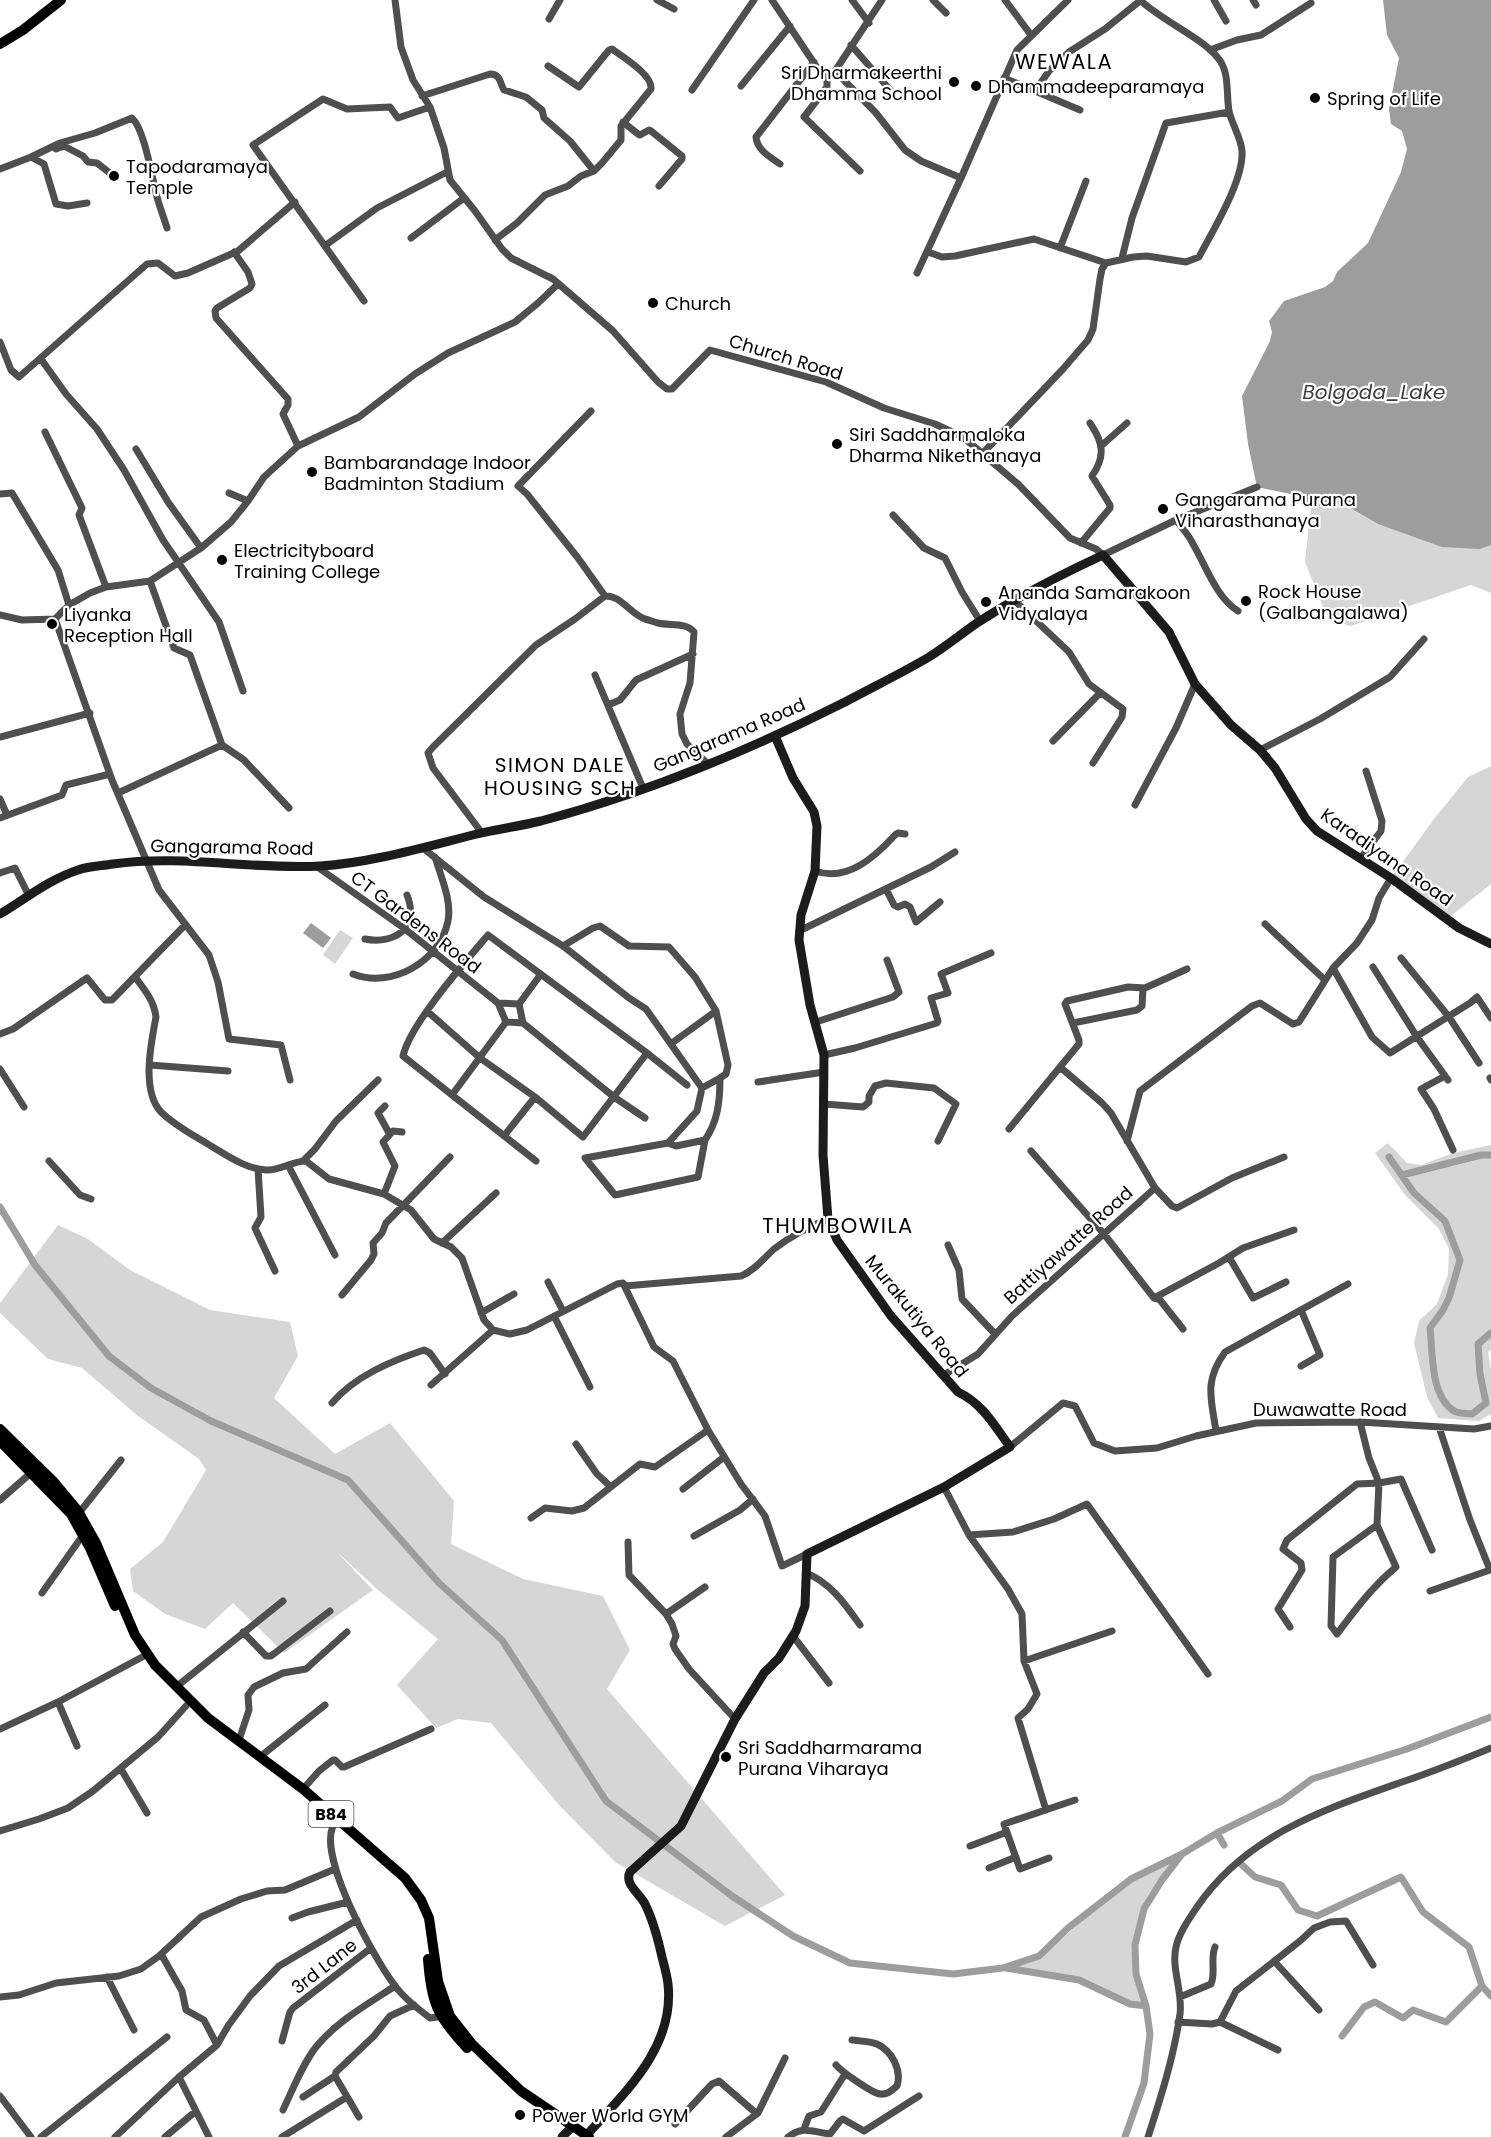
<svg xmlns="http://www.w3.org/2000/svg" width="1491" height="2137" font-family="Poppins,sans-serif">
	<rect width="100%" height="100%" fill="#fff"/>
	<path fill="#d6d6d6" d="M1342 504 1378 524 1479 549 1491 545V593L1471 585 1351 626 1336 622 1326 614 1305 562 1311 507Z
		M1491 766V884L1447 919 1391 878 1434 819 1468 777Z
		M340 930 353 938 335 964 323 955Z
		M1388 1143 1407 1163 1421 1165 1453 1153 1491 1145V1350L1488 1352 1491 1371V1414L1479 1421 1438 1418 1427 1397 1414 1343 1419 1321 1437 1304 1448 1274 1449 1249 1439 1229 1405 1195 1375 1153Z
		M58 1225 88 1239 130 1270 210 1310 290 1322 298 1356 274 1398 335 1454 390 1423 454 1501 451 1544 523 1579 603 1596 630 1650 607 1689 785 1895 725 1926 615 1862 558 1804 491 1723 458 1719 436 1728 397 1685 438 1639 378 1590 336 1551 373 1590 284 1653 233 1603 205 1629 165 1614 133 1591 130 1569 163 1542 206 1470 199 1459 138 1416 82 1368 48 1359 0 1313V1303Z
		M1172 1862 1142 1909 1133 1945 1134 1973 1143 2004 1130 2001 1080 1978 1015 1967 1039 1959 1083 1920 1132 1882Z"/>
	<path fill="#9d9d9d" d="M1383 0H1491V545L1480 549 1442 547 1378 524 1343 504 1311 507 1300 496 1257 487 1248 444 1242 396 1270 341 1272 332 1269 321 1284 301 1325 287 1333 281 1337 272 1368 243 1401 172 1407 149 1402 131 1391 124 1389 109 1399 58 1387 35Z
		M311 923 331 938 323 948 303 933Z"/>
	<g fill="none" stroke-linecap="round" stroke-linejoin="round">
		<path stroke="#9d9d9d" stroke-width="7" d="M1389 1157 1414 1193 1445 1221 1460 1260 1449 1298 1443 1310 1430 1328C1433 1353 1430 1396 1454 1411 1459 1414 1467 1413 1472 1414L1486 1403 1480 1374 1478 1344 1491 1333
			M1402 1175 1481 1155H1491
			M0 1207 35 1265 109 1356 151 1388 211 1421 348 1480 439 1583 502 1640 606 1801 732 1896 793 1936 850 1963 953 1974 1003 1968 1039 1956 1068 1928 1131 1879 1182 1854
			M1217 1833 1224 1845
			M1241 1864 1255 1877 1281 1885 1298 1910 1317 1916 1401 1877 1423 1912 1469 1947 1482 1986 1491 1996
			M1006 1968 1079 1980 1130 2004 1146 2006
			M1342 2036 1364 2007 1375 2002 1403 2018 1413 2010 1446 2022 1482 1986
			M1125 2137 1144 2083 1150 2034 1146 2006 1136 1974 1135 1945 1144 1909 1162 1880 1182 1854 1217 1833 1282 1801 1312 1779 1407 1749 1491 1717"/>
		<path stroke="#4f4f4f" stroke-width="7" d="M395 0 401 47 413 80 430 107 444 148 450 180 475 211 502 249 511 258 553 279 613 331 658 382 667 389H672L710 350 826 382 884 408 935 424 963 437 1018 484 1070 538 1096 549 1103 555 1176 520 1257 487
			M657 0 674 9
			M772 0 822 75 827 79 835 71 882 0
			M852 0 869 23
			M933 0 946 13
			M1005 0 1031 35
			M1214 0 1226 21
			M1253 0 1256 5
			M549 19 560 0
			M851 45 891 91
			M1210 50 1237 40 1261 35 1311 3
			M835 71 876 113 905 150 921 161 961 178 1017 50 1068 0
			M1004 78 1080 110
			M827 79V87L804 117 860 171
			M741 86 790 26
			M692 90 754 0
			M1035 91 1049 71 1069 52 1105 29 1141 0
			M422 96 490 74C501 74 500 84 504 90L526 97 542 110 544 118 570 141 594 171
			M623 122 638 134 640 135 649 130 651 131 682 156V159L659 186
			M56 149 64 146 83 156 88 162 97 163 111 174
			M31 157 60 143 95 133 132 118C145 130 152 179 157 197 160 208 164 218 167 228
			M780 164C770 157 757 150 756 137L814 62
			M0 169 31 157 44 164 56 204 68 206 87 203
			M411 238 464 198
			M495 240 517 223 545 195 568 186 581 176 594 171 602 163 621 140V126L651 89C653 75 623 57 612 49L609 50 579 87 548 66
			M326 245 377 208 447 172
			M1060 248 1086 181
			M234 252 248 272 252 284 250 288 217 308 215 311 216 318 288 399V405L283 414 298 446
			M928 252 942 257 955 256 1034 239 1106 263
			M1122 258 1132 218 1166 123 1229 112
			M917 273 961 178
			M364 301 253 145 323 99 347 109 390 107 398 118 430 107
			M0 342 11 370 19 377 147 264 158 263 175 276 188 273 238 251 295 202
			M41 359 66 394 97 429 124 470 163 540 219 622 243 691
			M591 411 518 486 527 494 578 558 605 596C621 595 630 614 645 619 649 620 654 622 658 623 670 626 686 622 694 632L690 683 680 714 682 734 687 744 708 764
			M45 432 82 508 79 515 106 587
			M1101 446 1127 423
			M136 449 168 502 201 548
			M983 453 1063 369 1088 340 1093 329 1100 279 1102 269 1106 263 1133 257 1147 256 1186 262 1199 257C1213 230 1244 180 1242 151 1241 137 1232 125 1229 111 1226 94 1230 72 1218 58 1200 36 1162 21 1140 0
			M229 493 248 501
			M0 494 12 493 58 570 69 605
			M893 515 924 548 945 558 962 592 980 621
			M1176 520C1182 528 1189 535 1193 544 1206 566 1216 597 1238 611
			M1081 543 1110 508V505L1092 476C1106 456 1103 442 1090 423
			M150 581 174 648 190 655 222 745
			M1015 601 1069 652 1089 684 1123 709 1122 717 1093 763
			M0 615 22 620 55 619 69 605 90 593 106 587 150 581 201 548 231 522 248 501 264 477 298 446 359 417 415 374 448 353 515 322 538 303 558 284
			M55 619 112 780 159 890 209 955 218 982 229 1039 281 1045 290 1080
			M595 675 643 788
			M608 705 620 700 636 680 693 654
			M0 737 90 713
			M1053 741 1099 694
			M1260 750 1320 719 1390 677 1424 639
			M118 793 222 745 244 760 289 808
			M0 799 7 815
			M1135 805 1176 728 1195 684
			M0 818 62 795 66 785 110 774
			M482 833 433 768 428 753 433 747 536 645 575 619 605 596
			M423 848 484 897 563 946 629 998 646 1009 702 1088 697 1111 668 1143 676 1146 705 1140C718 1121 720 1101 720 1078L702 1088
			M1360 859 1381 831 1382 821 1366 771
			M316 866 405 929 498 1003 506 1022 523 1023 519 1004 498 1003
			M815 871C847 882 874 858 895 835L898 833 905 834
			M0 873 15 868 29 896
			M886 889 894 905 898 907 905 904 910 907 916 922 940 902
			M1265 924 1325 980
			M799 931 931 867 955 852
			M365 939C395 945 420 927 407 895
			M563 946 593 928 600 926 629 946 669 947 695 977 716 1011
			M1401 958 1449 1017 1479 1063
			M1373 967 1417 1037 1448 1080
			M1333 968 1372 1037 1390 1053 1470 1003 1477 997 1491 1018
			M353 974C391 989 440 962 448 921 452 901 441 877 435 857
			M135 977C145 990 154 1001 156 1017 151 1043 141 1091 161 1112 175 1126 195 1136 211 1146 228 1156 246 1169 266 1170 280 1171 292 1161 306 1161L329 1179 384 1194 411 1210 434 1239 451 1247 462 1258 484 1320 493 1330 510 1334 527 1330 617 1284 623 1283 654 1347 673 1361 708 1430 741 1484 765 1516 782 1566 807 1554
			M519 1004 541 974
			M427 1011 480 1058 535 1097 583 1137 647 1053 488 935C466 961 410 1024 403 1056L452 1095 506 1022
			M816 1022 893 997 899 992 887 960
			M523 1023 614 1097 645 1118
			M1073 1023 1137 1010 1142 1006 1143 988
			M0 1034 13 1029 87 978 105 1000H112L185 925
			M672 1043 716 1011 728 1065 726 1074 720 1078
			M647 1053 687 1085
			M824 1055 855 1048 937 1023 938 1021 931 998 948 993 941 974 991 953
			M150 1065 228 1071
			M1060 1067 1079 1044V1040L1065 1004 1067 1001 1128 987 1145 988 1187 969
			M0 1069 24 1107
			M1445 1076 1421 1089 1434 1109 1453 1150
			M1490 1078 1491 1080
			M758 1082 824 1072
			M452 1095 536 1161
			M824 1104 863 1107 869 1102V1096L875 1086 886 1083 934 1088 956 1104 938 1141
			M385 1106 378 1113 389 1133
			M1009 1129 1060 1067 1102 1103 1111 1113 1155 1188
			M504 1136 535 1097
			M1127 1141 1140 1091 1252 1006 1260 1003 1293 1024 1299 1022 1333 968 1357 943 1372 920 1379 898 1391 878
			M668 1143 585 1158 615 1195 698 1177 705 1140
			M1031 1151 1104 1234 1154 1298 1160 1300 1183 1329
			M49 1161 80 1195 91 1199
			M303 1161 315 1149 336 1121 378 1080
			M288 1165 335 1255
			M258 1169 261 1217 255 1228 275 1271
			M384 1194 395 1166 383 1142 393 1131 402 1132
			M442 1243 496 1193
			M948 1245 959 1270 962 1299 995 1334
			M1229 1257 1253 1298 1286 1282
			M548 1282 563 1311
			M625 1286 741 1276C755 1270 763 1259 774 1249 791 1236 808 1227 828 1219
			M342 1295 371 1260 374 1254 373 1243 382 1233 386 1223 450 1157
			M1154 1298 1219 1263 1243 1248 1294 1230
			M1301 1310 1320 1355 1301 1366
			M481 1313 514 1294
			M554 1316 590 1387
			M944 1375 978 1354 1012 1316 1155 1188 1172 1206 1177 1208 1232 1178 1284 1157
			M431 1385 493 1330
			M332 1403C355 1376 391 1361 424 1350L430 1353 445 1374
			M1360 1422 1369 1458 1379 1483 1377 1525 1333 1557 1331 1626 1337 1634C1355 1610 1372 1587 1396 1567L1377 1525
			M1216 1431C1211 1398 1204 1381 1225 1352L1348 1284
			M576 1444 597 1474 610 1486
			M1010 1447 1063 1403 1075 1406 1094 1443 1115 1451 1157 1448 1196 1436 1256 1423 1360 1422 1474 1429 1491 1426
			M944 1487 969 1535 1008 1589 1022 1614 1024 1661 1037 1694 1028 1709 1018 1718 1046 1810
			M683 1489 724 1457
			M0 1500 32 1472
			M79 1513 121 1460
			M531 1518 545 1508 572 1511 584 1508 640 1464 655 1467 708 1430
			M969 1535 1013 1532 1054 1519 1087 1504 1208 1674
			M694 1536 740 1510 753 1499
			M628 1542 629 1575 666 1614 672 1624 676 1636 673 1644 675 1649 689 1669 735 1719
			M806 1573C831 1583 845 1604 860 1625
			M1430 1591 1490 1570 1470 1520 1439 1427
			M42 1593 83 1535
			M666 1614 705 1587
			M1290 1627 1278 1609 1302 1570 1301 1563 1283 1549 1287 1540 1357 1484 1379 1483 1401 1479 1432 1550
			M243 1632 266 1656H271L330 1611
			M793 1636 829 1683
			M1024 1661 1112 1631
			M176 1687 283 1601
			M58 1702 77 1746
			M0 1729 58 1702 146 1655
			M239 1740 249 1710 248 1695 254 1687 283 1673 306 1669 347 1632
			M261 1756 325 1705
			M121 1769 147 1813
			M303 1789 319 1771 333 1760H335L342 1767H344L431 1729
			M338 1820C308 1842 377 1964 396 1987 405 1999 418 2009 430 2018L444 2016
			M0 1831 39 1819 68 1808 93 1791 158 1737 186 1706
			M970 1846 1007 1832
			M1049 1858 1020 1869 1004 1824 1075 1800
			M989 1868 1016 1857
			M292 1918 308 1912 348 1902
			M161 1954 182 1991 186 2010 204 2020 217 2045
			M1274 1961 1319 2010
			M107 1977 134 2030
			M0 1997 19 1995 56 1983 119 1976 141 1969 159 1956 201 1917 241 1899 267 1891 285 1890 335 1869
			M1180 1997 1211 1984C1216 1973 1210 1959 1215 1947
			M1178 2022 1212 2024 1220 2022 1278 2050
			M1220 2022 1236 1991 1300 1941 1314 1928 1330 1922 1346 1921 1373 1965
			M282 2041 290 2012 293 2008 371 1948
			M836 2065C842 2072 872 2093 880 2094 888 2095 892 2090 897 2086 902 2070 892 2051 877 2044 870 2041 860 2041 852 2040
			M179 2077 209 2137
			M0 2096 31 2137
			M303 2097 335 2076
			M283 2110C293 2089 302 2065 316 2047 337 2021 368 2004 395 1986
			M359 2117 335 2076 336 2072 374 2036 390 2016 414 2005
			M675 2124 712 2084 719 2081 757 2114
			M804 2129 809 2116 821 2112 845 2074
			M41 2137 167 2037
			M115 2137 179 2077 217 2045 228 2026 250 1996 279 1966 357 1920
			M165 2137 196 2111
			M282 2137 347 2097
			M726 2137 758 2113 785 2058
			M788 2137C804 2125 812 2132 830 2134L840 2121 843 2119 864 2131 919 2096
			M1148 2137C1161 2097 1174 2056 1180 2014 1183 1992 1171 1968 1176 1947 1179 1933 1189 1919 1197 1907 1246 1835 1325 1809 1402 1782 1432 1772 1462 1760 1491 1748"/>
		<path stroke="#1c1c1c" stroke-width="9" d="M0 914C25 899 50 879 78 870 89 866 101 866 113 864 182 854 251 870 320 866 371 863 428 846 477 834 498 829 520 826 541 821 646 793 748 751 845 702 873 687 902 673 929 657 945 647 961 634 977 623 1017 597 1060 575 1103 555L1169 632 1195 684 1231 725 1260 750 1275 768 1306 819 1317 831 1391 878 1459 928 1491 944
			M562 2137 573 2126
			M585 2137C624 2093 675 2048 668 1984 667 1975 664 1965 662 1957 658 1939 653 1920 645 1904 640 1894 624 1884 630 1872L681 1826 735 1719 764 1673 779 1658 796 1631 805 1606 807 1554 944 1487 1010 1447C994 1425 983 1404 958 1392L891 1316 837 1240 828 1219 823 1155 824 1055 810 1005 799 940 801 915 815 871 817 826 814 812 793 778 775 736"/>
		<path stroke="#000" stroke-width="10" d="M0 44 23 30 61 0
			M0 1429 53 1481 78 1511 96 1543 135 1635 155 1665 208 1718 303 1789 405 1878 421 1900 429 1918 438 1981 450 2016 472 2044 521 2091 589 2137
			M0 1441 71 1514 90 1548 115 1606
			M428 1959C431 2003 437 2016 467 2048"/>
	</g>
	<g fill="#000" stroke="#fff" stroke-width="2">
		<circle cx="954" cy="82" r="6"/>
		<circle cx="976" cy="86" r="6"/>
		<circle cx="1315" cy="98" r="6"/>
		<circle cx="114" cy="176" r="6"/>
		<circle cx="653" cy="303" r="6"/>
		<circle cx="837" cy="444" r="6"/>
		<circle cx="312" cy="472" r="6"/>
		<circle cx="1163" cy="509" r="6"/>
		<circle cx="222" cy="560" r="6"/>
		<circle cx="1246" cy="601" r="6"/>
		<circle cx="986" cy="602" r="6"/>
		<circle cx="52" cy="624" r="6"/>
		<circle cx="726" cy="1757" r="6"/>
		<circle cx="520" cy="2115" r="6"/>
	</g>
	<g text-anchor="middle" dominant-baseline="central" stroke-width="4.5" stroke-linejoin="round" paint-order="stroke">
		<rect fill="#fff" stroke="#4c4c4c" stroke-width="1.5" x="308.5" y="1801" width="45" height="26" rx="4.5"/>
		<g font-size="16" font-weight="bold" fill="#000">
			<text x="331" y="1814">B84</text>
		</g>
		<g font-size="18" fill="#000" stroke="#fff" text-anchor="start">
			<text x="942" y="72" text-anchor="end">Sri Dharmakeerthi<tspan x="942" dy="21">Dhamma School</tspan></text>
			<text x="988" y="86">Dhammadeeparamaya</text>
			<text x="1327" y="98">Spring of Life</text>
			<text x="126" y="166">Tapodaramaya<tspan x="126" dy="21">Temple</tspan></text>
			<text x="665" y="303">Church</text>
			<text x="849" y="434">Siri Saddharmaloka<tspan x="849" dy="21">Dharma Nikethanaya</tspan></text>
			<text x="324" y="462">Bambarandage Indoor<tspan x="324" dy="21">Badminton Stadium</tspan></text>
			<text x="1175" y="499">Gangarama Purana<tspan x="1175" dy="21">Viharasthanaya</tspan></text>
			<text x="234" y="550">Electricityboard<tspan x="234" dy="21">Training College</tspan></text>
			<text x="1258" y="591">Rock House<tspan x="1258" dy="21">(Galbangalawa)</tspan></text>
			<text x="998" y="592">Ananda Samarakoon<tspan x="998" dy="21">Vidyalaya</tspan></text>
			<text x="64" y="614">Liyanka<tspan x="64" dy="21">Reception Hall</tspan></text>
			<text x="738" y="1747">Sri Saddharmarama<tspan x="738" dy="21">Purana Viharaya</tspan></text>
			<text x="532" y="2115">Power World GYM</text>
		</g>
		<g font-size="18" fill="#000" stroke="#fff">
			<text transform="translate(786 357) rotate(17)">Church Road</text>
			<text transform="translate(729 735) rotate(-23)">Gangarama Road</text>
			<text transform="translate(232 847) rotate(1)">Gangarama Road</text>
			<text transform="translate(1387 857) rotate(35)">Karadiyana Road</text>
			<text transform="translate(416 922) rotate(37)">CT Gardens Road</text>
			<text transform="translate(1068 1245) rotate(-42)">Battiyawatte Road</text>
			<text transform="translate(917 1316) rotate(51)">Murakutiya Road</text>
			<text x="1330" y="1409">Duwawatte Road</text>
			<text transform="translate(324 1966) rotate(-38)">3rd Lane</text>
		</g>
		<g font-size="20" font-style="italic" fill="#3e3e3e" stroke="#fff">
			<text x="1374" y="392">Bolgoda_Lake</text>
		</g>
		<g font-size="20" letter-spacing="1.5" fill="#000" stroke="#fff">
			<text x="560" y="765">SIMON DALE<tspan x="560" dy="23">HOUSING SCH</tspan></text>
		</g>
		<g font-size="21" letter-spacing="1.5" fill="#000" stroke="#fff">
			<text x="1064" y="61">WEWALA</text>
			<text x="838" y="1225">THUMBOWILA</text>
		</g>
	</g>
</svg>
